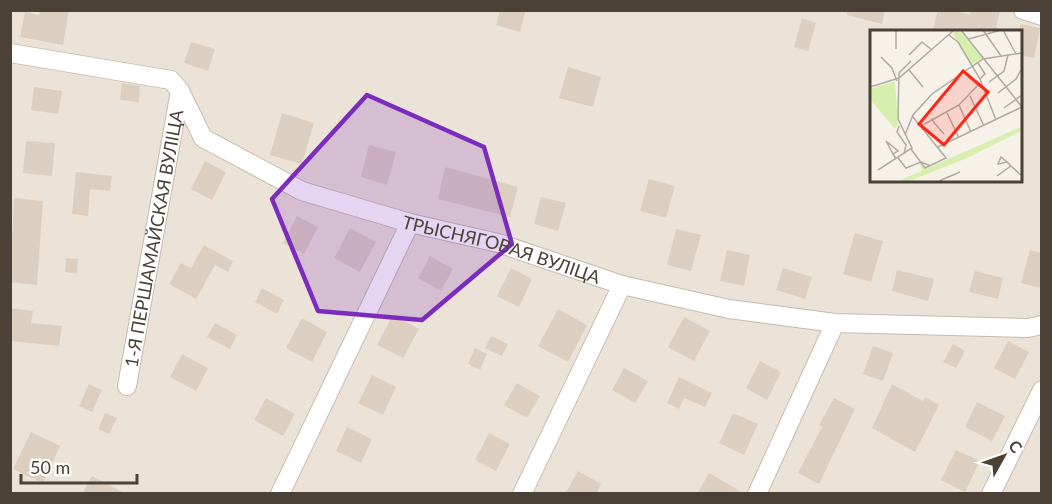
<svg xmlns="http://www.w3.org/2000/svg" width="1052" height="504" font-family="Lato,sans-serif">
	<rect width="100%" height="100%" fill="#f6f1e9"/>
	<path fill="#ebe3d7" fill-rule="evenodd" d="M11 11H1041V493H11ZM872 32H1020V180H872Z"/>
	<path fill="#ddcfc0" d="M40 10H69L63 45 20 37 25 12 39 15Z
		M500 10H526L520 32 496 25Z
		M847 10H885L882 24 847 15Z
		M938 10H954L970 15 971 10H1000L995 32H932Z
		M802 18 816 23 808 51 794 47Z
		M1020 24 1040 28 1034 58 1020 55Z
		M191 42 215 49 208 71 184 63Z
		M568 67 601 77 593 107 559 98Z
		M122 83 140 86 139 102 120 100Z
		M34 87 62 91 58 114 31 110Z
		M282 113 314 123 302 164 270 155Z
		M26 141 55 143 52 176 23 173Z
		M369 145 396 152 387 185 361 177Z
		M205 161 226 172 212 200 191 189Z
		M445 167 518 187 510 217 438 199Z
		M76 172 112 176 110 191 90 189 88 216 72 214Z
		M649 179 675 186 666 218 640 211Z
		M541 197 566 203 558 231 534 224Z
		M14 198 43 201 37 285 10 282Z
		M297 216 318 227 304 254 283 243Z
		M350 228 376 242 360 272 334 258Z
		M676 229 701 235 691 271 667 265Z
		M855 233 883 241 871 282 843 274Z
		M204 245 233 261 228 272 215 265 196 299 169 284 181 263 191 268Z
		M727 250 750 255 744 286 720 281Z
		M1030 250 1041 253V288L1021 283Z
		M430 256 453 269 441 291 418 278Z
		M66 258 78 259 77 274 65 272Z
		M511 268 532 279 519 307 497 296Z
		M783 268 812 277 805 299 776 290Z
		M897 270 934 279 928 301 892 291Z
		M975 271 1003 278 998 299 969 292Z
		M262 288 284 300 277 314 255 302Z
		M10 308 33 311 31 323 62 326 59 346 10 341Z
		M558 309 587 325 568 362 538 346Z
		M393 315 419 329 403 358 377 345Z
		M684 317 710 331 694 361 668 347Z
		M302 318 327 332 312 362 286 348Z
		M215 323 237 335 230 349 207 337Z
		M491 336 508 344 502 356 485 348Z
		M1008 341 1029 352 1015 379 994 368Z
		M953 344 965 351 956 368 943 362Z
		M873 346 893 353 883 381 863 374Z
		M475 348 487 354 480 370 468 364Z
		M182 354 208 368 196 391 170 377Z
		M760 361 781 372 767 400 746 388Z
		M624 368 648 381 635 403 612 390Z
		M372 375 396 387 383 415 358 403Z
		M679 377 712 393 705 407 684 398 679 409 667 403Z
		M517 383 540 396 527 418 504 405Z
		M89 384 102 390 92 412 79 406Z
		M892 384 923 401 925 397 939 405 915 452 872 428Z
		M266 398 295 414 283 436 254 420Z
		M834 398 855 409 819 484 798 473 822 427 819 425Z
		M977 402 1005 416 992 441 965 427Z
		M105 413 117 418 109 434 98 429Z
		M733 413 758 424 744 455 719 443Z
		M347 427 372 439 361 463 336 451Z
		M31 432 60 446 43 483 13 469Z
		M489 433 510 444 496 471 475 460Z
		M956 450 980 461 965 492 941 480Z
		M578 471 601 484 596 494H565Z
		M709 473 745 494H697Z
		M92 476 126 494H82Z"/>
	<g fill="none" stroke-linecap="round" stroke-linejoin="round">
		<defs>
			<g id="street">
				<path d="M1023 10 1042 16"/>
				<path id="s1" d="M10 53 171 80 180 91 203 138 302 191 410 223 498 243 622 285 729 309 835 323 1028 328 1042 325"/>
				<path id="s2" d="M127 386 180 91"/>
				<path d="M280 494 410 223"/>
				<path d="M522 494 622 285"/>
				<path d="M757 494 835 323"/>
				<path d="M991 494 1042 390"/>
			</g>
		</defs>
		<use href="#street" stroke="#c6bbae" stroke-width="20"/>
		<use href="#street" stroke="#fff" stroke-width="18"/>
	</g>
	<path fill="#7b2cbf" fill-opacity="0.2" stroke="#7b2cbf" stroke-width="4.5" stroke-linejoin="round" d="M367 95 484 147 512 244 422 320 318 311 272 199Z"/>
	<g text-anchor="middle" dominant-baseline="central" stroke-width="4.5" stroke-linejoin="round" paint-order="stroke">
		<g font-size="18" fill="#4c4136" stroke="#fff">
			<text stroke="none"><textPath href="#s2" startOffset="150">1-Я ПЕРШАМАЙСКАЯ ВУЛІЦА</textPath></text>
			<text stroke="none"><textPath href="#s1" startOffset="550">ТРЫСНЯГОВАЯ ВУЛІЦА</textPath></text>
		</g>
	</g>
	<g transform="translate(870 30)">
		<rect width="152" height="152" fill="#f6f1e9"/>
		<path d="M86 1 91 2 114 27 101 35 83 4ZM25 51 28 94 25 99 0 69V59ZM151 97V101L97 128 39 151H28L52 141 50 134 58 138Z" fill="#d7efae"/>
		<path fill="none" stroke="#b2aba1" stroke-width="1.5" d="M113 0 131 26M133 0 146 24M79 5 88 12 110 49 126 90M99 9 131 0M26 19V0M39 25 52 12 62 20M11 27 22 38 27 51M108 33 115 44 110 49M39 40 53 57M119 52 134 41 138 25M0 57 29 48 84 0M128 63 146 49 152 38M100 66 114 96M89 75 101 102M134 78 152 65M77 83 89 108M61 89 74 104M29 96 27 102 36 115 34 124M51 96 89 75 109 54M35 105 43 85 62 64 113 29 152 23M68 117 152 77 91 0M41 119 55 138 76 128 43 87M23 124 16 111 28 121 23 124 26 129M28 128 36 138 51 132 61 136M137 132 131 127 128 134 137 132 141 136M8 140 42 118 28 89 29 43 41 31M127 146 141 136 152 146M69 151 90 142"/>
		<path fill="#ff2618" fill-opacity="0.15" stroke="#ff2618" stroke-width="3" d="M93 41 118 62 74 115 49 94Z"/>
		<rect width="152" height="152" fill="none" stroke="#4c4136" stroke-width="3"/>
	</g>
	<rect width="1052" height="504" fill="none" stroke="#4c4136" stroke-width="24"/>
	<g transform="translate(1004 456) rotate(50)" stroke="#ffffff" stroke-width="4.5" paint-order="stroke">
	<path d="M0-4.5L10 22L0 15L-10 22Z" fill="#4c4136"/>
	<text y="-9" font-size="16" font-weight="bold" text-anchor="middle" fill="#4c4136">С</text>
	</g>
	<path d="M21 474v9h116v-9" fill="none" stroke="#4c4136" stroke-width="3"/>
	<text x="30" y="474" font-size="18" fill="#4c4136" stroke="#ffffff" stroke-width="4.5" paint-order="stroke">50 m</text>
</svg>
